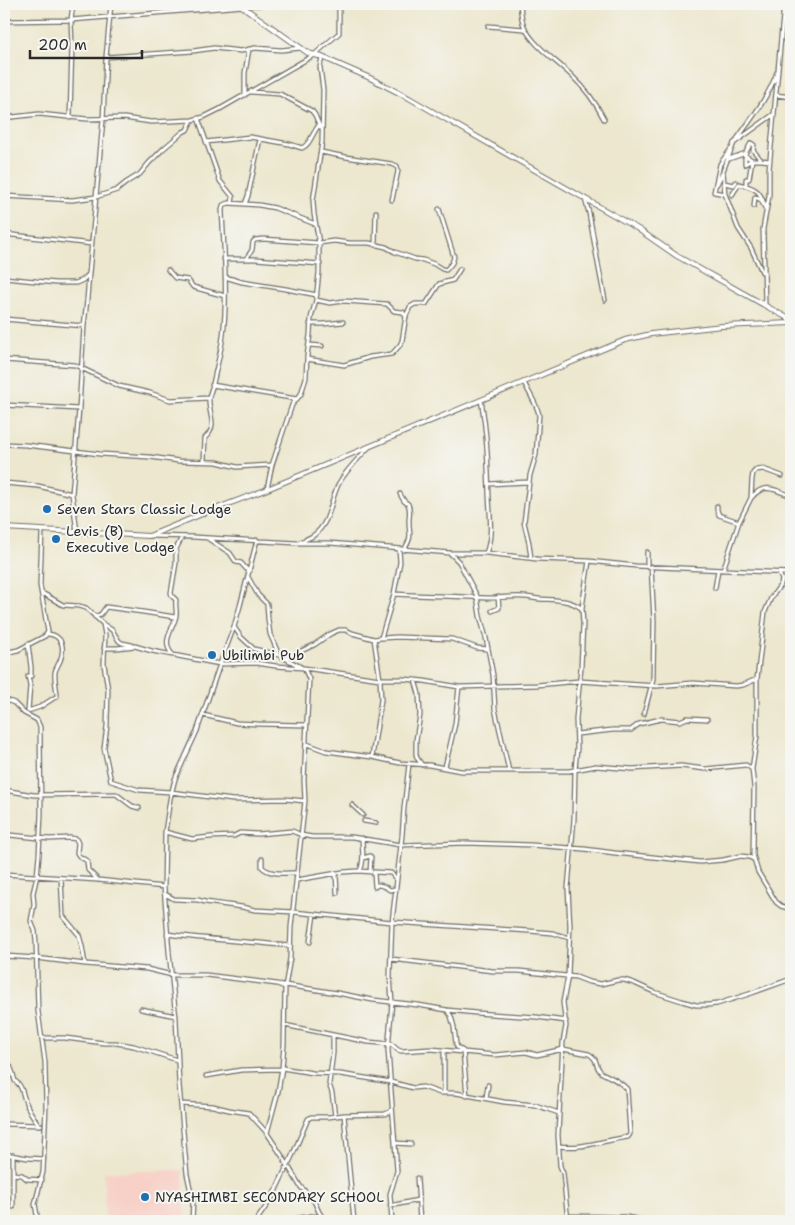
<svg xmlns="http://www.w3.org/2000/svg" width="795" height="1225" font-family="'Shantell Sans',sans-serif">
	<rect width="100%" height="100%" fill="#f6f6f2"/>
	<filter id="ink" filterUnits="userSpaceOnUse"><feTurbulence type="fractalNoise" baseFrequency=".02" numOctaves="2"/><feDisplacementMap in="SourceGraphic" scale="10" xChannelSelector="R" yChannelSelector="G"/><feConvolveMatrix kernelMatrix="1 2 1 2 8 2 1 2 1" color-interpolation-filters="sRGB"/></filter>
	<filter id="wash" filterUnits="userSpaceOnUse"><feTurbulence type="fractalNoise" baseFrequency=".0096" numOctaves="4" result="noise"/><feDisplacementMap in="SourceGraphic" scale="20" xChannelSelector="R" yChannelSelector="G"/><feGaussianBlur stdDeviation="1.12" result="paint"/><feColorMatrix in="noise" values="0 0 0 0 0 0 0 0 0 0 0 0 0 0 0 0 0 1.4 0 .05"/><feComposite in="paint" operator="in"/></filter>
	<g filter="url(#wash)">
		<rect width="100%" height="100%" fill="#ece7ce"/>
		<path fill="#f7d1c8" d="M183 1170 185 1221H105L104 1172Z"/>
	</g>
	<g filter="url(#ink)">
		<g fill="none" stroke-linecap="round" stroke-linejoin="round">
			<defs>
				<path id="minor" d="M520 4C521 11 521 19 524 26 532 45 558 62 572 76 585 88 596 103 604 119
					M4 21 71 20 268 4
					M488 26 525 29
					M106 57 193 51 214 48 241 51 255 48 281 50 301 48
					M251 92 280 94 312 111 315 115 320 127
					M245 95V73L249 49
					M776 95 791 97
					M4 118 39 114 87 119 124 118 151 122 192 120 204 117 220 109 314 55 339 33V4
					M70 118 72 46 71 20 73 4
					M198 118 220 181 233 197 232 203
					M737 139C752 118 769 96 777 72
					M206 142 250 137 289 144 302 148C310 145 313 132 319 125
					M321 152 346 157 392 164 397 166 398 171 392 200
					M729 159 743 154 752 160 749 179H746V186
					M761 160H752L745 164V154L751 143 754 145 753 150 761 160 770 161
					M724 183 734 185 736 182
					M717 184 723 172
					M714 192 720 164 731 149
					M714 192 725 194
					M732 195 739 184C758 188 761 192 766 210L761 200 755 197 754 206
					M4 196 72 200 96 197 117 190 127 182 140 174 149 163 163 149 183 132 187 130 192 120
					M585 199 589 213 599 269 605 300
					M245 204 248 196 260 139
					M4 234 92 244
					M375 245 376 212
					M224 259H256L320 264
					M246 259 252 250 253 242 255 240 263 239 319 243 334 241 350 243H369L386 247 395 252 415 259 423 260 434 264 442 269 446 270 452 263 454 257 439 209
					M168 270 175 278 188 280 193 287 225 296
					M762 272 751 248 738 228 725 194 723 171 734 143 774 114
					M225 277 242 282 286 289 317 295
					M4 278 56 283H76L83 280 89 274
					M316 300 330 303 344 301 387 304 394 311 403 312 406 317
					M765 304 763 229 769 196V170L784 4
					M4 319 84 326
					M310 324H323L343 322
					M309 345 322 346
					M307 359 344 365 370 357 392 354 400 345 402 341 406 316 410 307 415 304H426L439 284 453 280 460 269
					M4 360 75 365 119 386 150 393 170 400 209 398
					M524 382C528 392 538 406 539 415L536 455 530 475 524 522 529 543 531 558
					M212 385 297 399
					M481 400C487 432 488 464 489 496 490 515 493 536 486 553
					M4 405 79 409
					M4 444 26 445 100 454 150 457 179 461 217 462 237 467 272 465
					M204 461 205 438C219 425 208 415 209 399 209 394 212 389 213 384 216 369 221 352 223 336 228 294 224 252 222 210L223 205 229 203 259 205 275 208 315 224
					M4 483 38 486 72 494
					M489 484 528 482
					M267 489 272 465 292 405 301 394 306 378 307 356 310 335 311 318 316 300 319 272V243L314 214 313 201 322 142 323 90 320 67 322 57
					M400 494 404 501 408 504C411 510 409 515 409 521 409 536 413 535 404 550
					M752 497C764 482 776 490 791 496
					M717 506V510L719 515 739 522
					M77 532 72 494 79 409 84 326 87 300 89 274 103 120 106 57 111 4
					M151 536 193 537 297 543H330L450 553H486L537 559 589 561 636 566 791 573
					M207 538 230 553 236 562 241 563 249 572
					M300 542C304 540 310 538 314 535 331 522 330 500 339 483 347 469 358 459 369 447
					M450 553 459 562 477 596 480 616 486 638 493 675 495 709 509 771
					M647 566V552
					M723 570 739 522 751 498 752 479 753 473 756 470 763 469 782 476
					M779 573 782 580 781 584 771 598 765 612 757 679V736L752 769 754 787 753 855 758 872 776 902 781 906 791 909
					M248 577 258 595 267 604 268 619 270 634 279 655
					M715 588 718 570
					M42 593 63 605 79 606 86 608 103 624 112 630 119 641 122 643 132 645
					M394 594C425 596 456 596 487 598 499 598 512 596 525 597 530 597 535 599 540 599 555 600 568 599 581 608
					M492 611 499 608 498 597
					M95 617 101 614 106 607 143 612 175 617
					M103 624 105 635 104 664 108 690 107 726 104 748 111 781 139 790 171 792 233 800 285 799 305 801
					M234 627 241 637 254 649 279 655 301 667
					M382 638 397 637 452 639 477 648 488 649
					M28 644 31 667V676H28L30 685 28 711
					M104 648H117L135 646 152 651 220 664 256 663 276 666 304 668 380 679H404L424 681 459 687 537 685 579 681 657 686 693 683 736 686 743 685 757 679
					M4 653 18 650 45 636 48 632 40 585 42 531
					M172 654C161 641 173 630 176 616 177 611 175 606 176 600L172 596 171 593 176 563V549L182 537
					M286 658 314 645 330 634 339 630H346L352 633 374 639 381 638 394 594 400 562 399 549
					M415 680 419 694 420 715 416 740V754L417 758 422 765
					M4 699 14 703 24 713 37 720 40 727 41 814 39 855 37 876 33 893 34 905 31 921 35 931 36 942 38 1011 45 1062 46 1107 43 1172 35 1204 38 1221
					M28 711 40 707 57 696C57 688 54 680 55 672 56 668 58 665 60 661 65 649 63 635 48 634
					M644 714 653 679 654 621 651 566
					M203 715 237 723 258 724 306 725
					M577 734 613 730H631L639 724 661 719 680 721 687 718 707 719
					M307 744 326 751 372 757 400 763 429 765 461 771H569L596 766 632 769 681 766 705 769 746 765 752 769
					M372 757 381 700 380 679 374 639
					M445 767 455 724 459 687
					M4 790 34 795 116 794 132 806 139 808
					M352 805 363 815
					M364 821 376 823
					M4 832 10 835 49 839 70 838 76 839 78 843 77 853 79 856 87 861 88 870 98 880
					M165 832 192 839 210 837 234 836 240 833 258 834 292 831 297 833 301 835 312 837H352L401 845 466 843 531 845 584 849 615 853 700 862 723 860 741 856 749 857 753 859
					M363 858 370 856 371 857 370 872
					M262 859V867C269 875 286 873 297 873
					M360 871C365 861 362 849 362 838
					M336 873 337 893
					M374 873 375 887 377 885C383 885 386 887 390 890L395 889
					M4 874 98 880 164 887
					M61 878 63 916 79 935 82 946 85 964
					M297 880 343 872 358 871 391 873 396 879
					M165 894 174 899 198 900 205 902 242 907 255 910 294 912 392 922 529 931 553 933 569 938
					M167 934C208 940 249 941 290 946
					M310 942 314 914
					M4 956 36 958 85 964 147 969 172 975H206L277 984 285 987
					M391 959 493 971H519L576 977 589 982 601 984 618 980H624L634 983 654 992 682 1001 696 1005H708L717 1004 749 994 791 979
					M285 985 337 993 373 1000 418 1005 447 1010 476 1013 536 1017 566 1021
					M141 1009 176 1016
					M447 1010 451 1016 454 1027 456 1044 457 1047 463 1051 467 1096
					M284 1025 368 1042 391 1044 398 1050 401 1051 431 1049 495 1055 526 1052 537 1055 563 1049 589 1054C599 1060 594 1064 600 1071 602 1074 607 1075 610 1077 616 1080 622 1084 627 1089L630 1134 628 1137C604 1140 584 1149 559 1146
					M333 1036V1053L329 1084 332 1093 335 1116
					M42 1038H65L104 1043H116L134 1046 177 1060
					M444 1051V1092
					M4 1056C10 1063 13 1072 15 1081 23 1086 22 1094 26 1103 29 1111 34 1118 39 1125
					M282 1068 313 1073 340 1074 391 1082 413 1088 423 1087 440 1093H456L504 1102 535 1105 559 1113
					M206 1076 241 1070 281 1069
					M486 1098 488 1085
					M181 1104 213 1106 229 1110 249 1113 267 1133 284 1159 300 1186 314 1201 319 1212 325 1221
					M344 1115 354 1221
					M4 1124 41 1125
					M267 1133 278 1092 282 1068 284 1045 285 987 290 958 291 927 305 801 304 780 309 679 304 668
					M395 1143 411 1144
					M4 1154 28 1158 44 1159
					M13 1155V1174L22 1175 27 1179 42 1180
					M13 1174V1207
					M417 1178 420 1221
					M390 1206 418 1200
					M568 1216 626 1217 647 1221
					M192 1221 193 1201 187 1174 185 1153 179 1084 176 1018 169 952 164 887 165 832 170 799 175 779 197 731 220 664 234 627 240 606 257 540
					M256 1221 272 1198 293 1154 308 1119 311 1117H328L344 1115 385 1114 390 1112 392 1109
					M283 1221 311 1216 321 1217
					M392 1221 390 1194 397 1171 388 1050 392 1002 390 976 392 922 402 836 404 808 409 764
					M568 1221 563 1173 560 1166 558 1135 563 1042 566 1026 563 1002 568 976 570 926 568 888 574 819 575 770 577 748 576 719 581 667 583 624 582 608 589 561"/>
				<path id="tertiary" d="M239 4 308 53 322 57 370 78 409 98 638 229 677 256 791 320
					M4 528 77 532 149 536 207 512 265 490 625 340 651 334 722 326 791 323"/>
			</defs>
			<use href="#minor" stroke="#6f6d64" stroke-width="5.5"/>
			<use href="#tertiary" stroke="#6f6d64" stroke-width="6"/>
			<use href="#minor" stroke="#fff" stroke-width="3"/>
			<use href="#tertiary" stroke="#fff" stroke-width="4"/>
		</g>
	</g>
	<g fill="#1f6fb2" stroke="#f6f6f2" stroke-width="2">
		<circle cx="47" cy="509" r="5"/>
		<circle cx="56" cy="539" r="5"/>
		<circle cx="212" cy="655" r="5"/>
		<circle cx="145" cy="1197" r="5"/>
	</g>
	<g text-anchor="middle" dominant-baseline="central" stroke-width="4" stroke-linejoin="round" paint-order="stroke">
		<g font-size="14" fill="#2b2b2b" stroke="#f6f6f2" text-anchor="start">
			<text x="57" y="509">Seven Stars Classic Lodge</text>
			<text x="66" y="531">Levis (B)<tspan x="66" dy="16">Executive Lodge</tspan></text>
			<text x="222" y="655">Ubilimbi Pub</text>
			<text x="155" y="1197">NYASHIMBI SECONDARY SCHOOL</text>
		</g>
	</g>
	<rect width="795" height="1225" fill="none" stroke="#f6f6f2" stroke-width="20"/>
	<path d="M30 50v8h112v-8" fill="none" stroke="#2b2b2b" stroke-width="2.5"/>
	<text x="38" y="50" font-size="15" fill="#2b2b2b" stroke="#f6f6f2" stroke-width="4" paint-order="stroke">200 m</text>
</svg>
